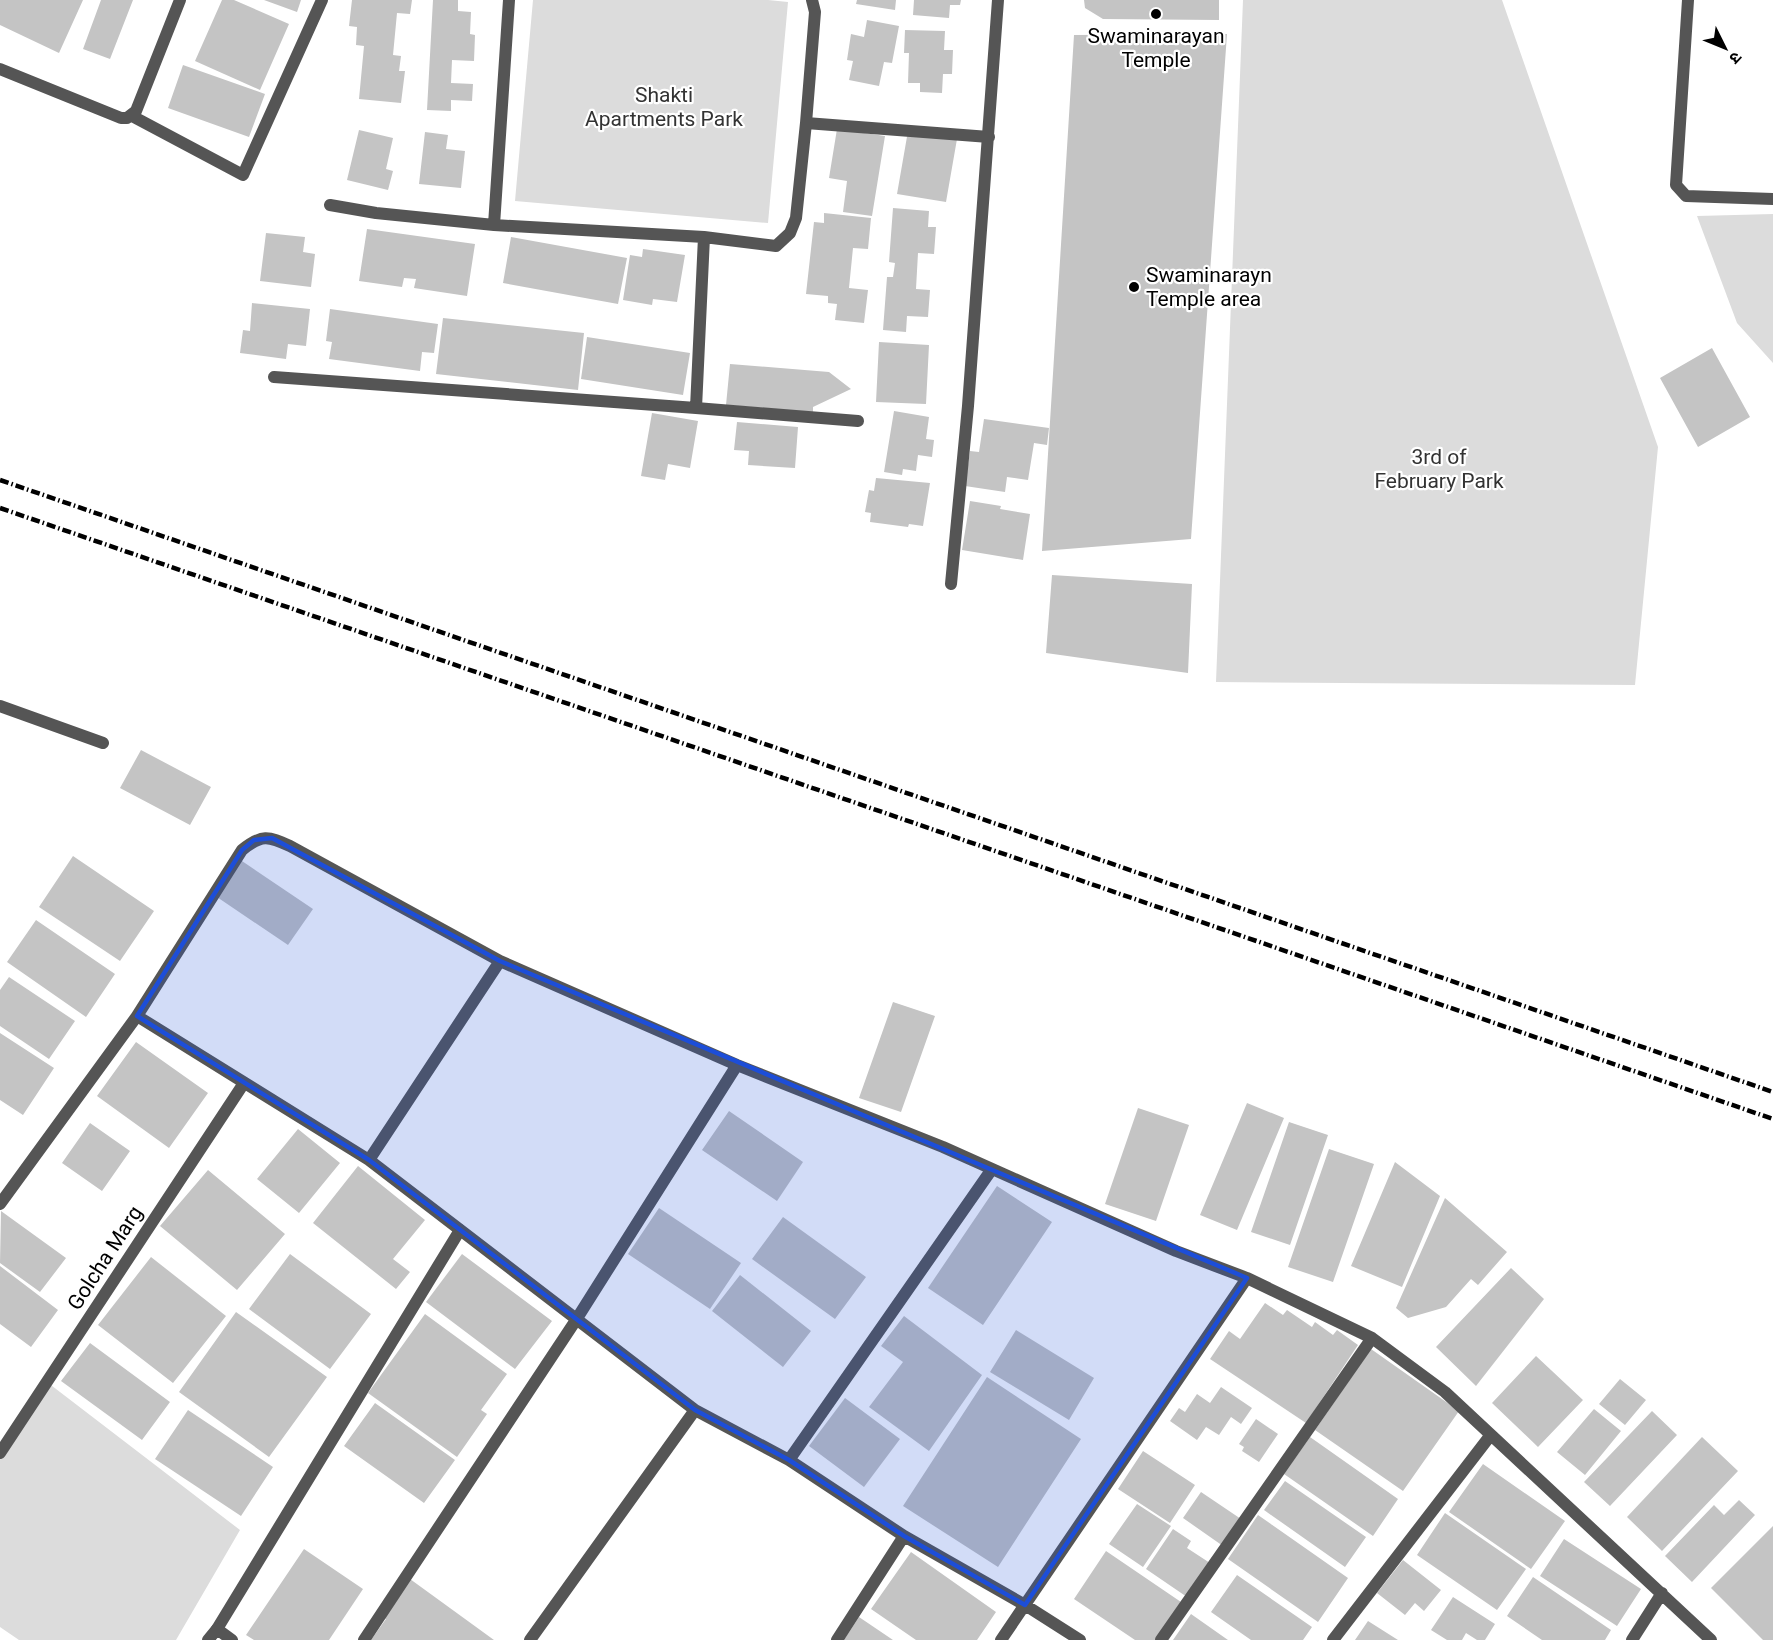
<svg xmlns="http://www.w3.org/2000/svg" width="1773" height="1640" font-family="Roboto,'Noto Sans Devanagari',sans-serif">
	<rect width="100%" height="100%" fill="#fff"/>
	<path fill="#dcdcdc" d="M533 0H768L788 2 768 223 515 201Z
		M1243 0H1502L1658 447 1635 685 1216 682Z
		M1773 214V363L1737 323 1697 216Z
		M43 1379 240 1530 176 1640H19L0 1627V1450Z"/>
	<path fill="#c4c4c4" d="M0 0H83L59 53 0 25Z
		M101 0H133L110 59 83 49Z
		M222 0H234L289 24 260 90 195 61Z
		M264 0H301L297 12Z
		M352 0H412L410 14 397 13 393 55 401 56 399 71H405L401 103 359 99 364 46 356 45 357 27 349 26Z
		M433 0H458V11L471 12 470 34 475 35 474 61 452 60 451 83 473 84 472 101 451 100V111L427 110Z
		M857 0H896L895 10 856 4Z
		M914 0H961L960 5H950L949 18 913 15Z
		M1084 0H1219V20L1103 19 1085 8Z
		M867 20 899 26 892 63 884 62 879 86 849 80 853 61 847 60 851 34 864 37Z
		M905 30 945 31 944 50H953L952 74H943L942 93 920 92V83H908L909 53H904Z
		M1227 34 1191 539 1042 551 1074 35Z
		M183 65 265 94 249 137 168 108Z
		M837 129 885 136 872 216 843 212 847 181 829 178Z
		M359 130 393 138 386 169 393 171 388 190 347 180Z
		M908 131 957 139 946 202 897 194Z
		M425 132 448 135 446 149 465 151 461 188 419 184Z
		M893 208 929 211 928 227H936L934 254 918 253 916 289 930 290 928 317 907 316 906 332 883 330 887 277H893L895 263 889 262Z
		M824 213 871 218 868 249 853 248 849 288 868 290 864 323 835 320 837 304 828 303V296L806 294 814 222 824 223Z
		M367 229 475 244 467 296 414 288 416 279 404 278 402 287 359 281Z
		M266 233 305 237 303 252 315 254 311 287 260 281Z
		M511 237 627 258 618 304 503 283Z
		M643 249 685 255 677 302 653 299 652 305 623 300 630 255 642 257Z
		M252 303 310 309 306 346 288 344 286 359 240 353 243 330 250 331Z
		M330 309 438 324 434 353 422 352 420 371 329 359 332 342 326 341Z
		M443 318 584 333 578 390 436 374Z
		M587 337 690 353 683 395 581 379Z
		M879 342 929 345 926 404 876 402Z
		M1712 348 1750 417 1698 447 1660 378Z
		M730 364 829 372 851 389 813 407V412L726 405Z
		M894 411 929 417 926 439 934 440 932 457 918 455 916 471 903 469 902 475 884 472Z
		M652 413 698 421 690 468 668 464 665 480 641 476Z
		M984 419 1049 428 1047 445 1034 443 1028 480 1007 477 1005 492 965 486 970 451 979 452Z
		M737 422 798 427 795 468 748 465 749 451 734 450Z
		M876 478 930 483 923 526 909 524 908 527 870 522 871 513 865 512 869 490 874 491Z
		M970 501 1001 506 1000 509 1030 514 1023 560 962 550Z
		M1052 575 1192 584 1188 673 1046 653Z
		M141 750 211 787 190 825 120 788Z
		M73 856 154 911 120 961 39 907Z
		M239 859 313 909 288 945 214 895Z
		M36 920 115 974 86 1017 7 962Z
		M9 977 75 1021 49 1059 0 1026V990Z
		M893 1002 935 1016 901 1112 859 1098Z
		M0 1033 54 1068 23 1115 0 1100Z
		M136 1042 208 1093 169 1148 97 1096Z
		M1247 1103 1284 1118 1237 1230 1200 1215Z
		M1138 1108 1189 1125 1156 1221 1105 1204Z
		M729 1111 803 1162 777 1201 702 1150Z
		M1289 1122 1328 1135 1290 1245 1251 1232Z
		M90 1123 130 1151 102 1191 62 1163Z
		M298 1129 340 1163 299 1213 257 1179Z
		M1329 1149 1374 1164 1333 1282 1288 1267Z
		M1395 1162 1440 1196 1402 1287 1351 1266Z
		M358 1166 425 1220 393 1259 410 1272 396 1289 313 1223Z
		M208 1170 285 1234 237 1290 160 1226Z
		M997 1186 1052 1222 983 1325 928 1288Z
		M1445 1198 1507 1252 1478 1285 1471 1279 1446 1307 1408 1318 1396 1308Z
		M659 1208 741 1263 710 1309 628 1254Z
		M1 1211 66 1258 40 1292 0 1263Z
		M783 1217 866 1277 835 1319 752 1259Z
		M290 1254 371 1314 330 1369 249 1309Z
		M462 1254 552 1321 515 1369 426 1302Z
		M151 1257 226 1316 173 1383 98 1325Z
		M0 1266 58 1310 31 1347 0 1324Z
		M1511 1268 1544 1299 1476 1386 1436 1347Z
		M740 1275 811 1331 783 1367 712 1311Z
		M1265 1303 1283 1315 1287 1310 1312 1327 1315 1322 1333 1335 1337 1330 1358 1345 1306 1423 1210 1359 1229 1331 1240 1339Z
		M236 1312 327 1377 269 1457 179 1392Z
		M425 1314 507 1374 481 1410 487 1414 457 1457 368 1393Z
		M904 1316 982 1375 929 1451 869 1407 903 1362 881 1346Z
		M1016 1330 1094 1378 1069 1420 990 1372Z
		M90 1343 170 1402 142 1440 61 1381Z
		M1371 1349 1459 1411 1403 1491 1315 1430Z
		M1536 1356 1583 1400 1538 1447 1492 1403Z
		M987 1377 1081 1439 998 1567 903 1506Z
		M1620 1379 1646 1400 1625 1425 1599 1404Z
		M1221 1387 1252 1408 1241 1424 1231 1417 1219 1435 1206 1427 1197 1440 1170 1421 1179 1408 1185 1412 1197 1394 1210 1403Z
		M845 1398 900 1439 864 1487 809 1446Z
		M375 1403 455 1460 424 1503 344 1446Z
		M1594 1409 1621 1431 1585 1475 1557 1452Z
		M188 1410 273 1467 241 1516 155 1459Z
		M1652 1411 1677 1435 1610 1506 1584 1482Z
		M1256 1419 1278 1434 1259 1462 1242 1451 1244 1447 1239 1444Z
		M1310 1437 1398 1499 1373 1536 1284 1474Z
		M1702 1437 1738 1471 1662 1551 1627 1517Z
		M1143 1451 1195 1485 1170 1523 1118 1489Z
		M1483 1464 1565 1521 1531 1569 1449 1512Z
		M1285 1481 1366 1537 1345 1567 1264 1510Z
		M1201 1492 1241 1519 1223 1546 1183 1518Z
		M1739 1500 1755 1515 1692 1582 1665 1556 1714 1505 1724 1515Z
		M1137 1504 1171 1526 1143 1567 1109 1544Z
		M1445 1513 1526 1569 1497 1610 1417 1555Z
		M1258 1515 1348 1578 1318 1622 1228 1559Z
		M1773 1526V1640H1763L1711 1588Z
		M1173 1529 1191 1541 1187 1548 1210 1563 1187 1597 1146 1569Z
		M1564 1539 1641 1589 1617 1626 1540 1576Z
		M304 1549 363 1589 329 1640H254L246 1635Z
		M1106 1551 1181 1602 1155 1640H1135L1074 1599Z
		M911 1552 996 1612 977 1640H916L871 1609Z
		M1403 1560 1441 1590 1424 1611 1415 1603 1405 1615 1377 1593Z
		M1237 1575 1312 1627 1303 1640H1251L1211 1612Z
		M1533 1577 1611 1630 1605 1640H1542L1507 1616Z
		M410 1579 494 1640H371L386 1619 382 1617Z
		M1453 1597 1495 1624 1485 1640H1477L1466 1633 1462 1640H1447L1431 1630Z
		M1191 1614 1228 1640H1173Z
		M859 1617 893 1640H844Z
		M1368 1621 1398 1640H1355Z"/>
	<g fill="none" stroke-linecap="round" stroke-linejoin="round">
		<path stroke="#555" stroke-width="12" d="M1688 0 1676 185 1686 196 1773 199
			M0 69 121 118H127L136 111 180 0
			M132 116 243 175 322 0
			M806 123 815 12 812 0
			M330 205 376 213 494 225 704 237 776 246 790 233 796 218 806 123 989 137
			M494 225 509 0
			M274 377 696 408 704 237
			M696 408 858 421
			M951 584 968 406 998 0
			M217 1629 460 1230"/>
		<path stroke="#555" stroke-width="12" d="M0 706 103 743
			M137 1016 242 850C262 834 268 836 290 846L500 961 737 1065 943 1147 1176 1251 1247 1278 1372 1338 1445 1392 1711 1640
			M369 1160 500 961
			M0 1204 137 1016 369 1160 695 1410
			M0 1453 244 1083
			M789 1460 992 1169
			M904 1536 1025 1605 1080 1640
			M208 1640 217 1629 232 1640
			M364 1640 576 1320 737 1065
			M530 1640 695 1410 789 1460 904 1536 837 1640
			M1001 1640 1247 1278
			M1161 1640 1372 1338
			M1333 1640 1490 1436
			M1632 1640 1662 1593"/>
		<path stroke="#000" stroke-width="4.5" stroke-dasharray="9 3 1.5 3" stroke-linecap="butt" d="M0 480 1773 1092
			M0 508 1773 1119"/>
	</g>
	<path fill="#1d4ed8" fill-opacity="0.2" stroke="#1d4ed8" stroke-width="4.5" stroke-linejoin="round" d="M272 838 500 961 1247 1278 1025 1605 904 1536 789 1460 695 1410 369 1160 137 1016 242 850 254 840Z"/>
	<g fill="#000" stroke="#fff" stroke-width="2">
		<circle cx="1156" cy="14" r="6"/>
		<circle cx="1134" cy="287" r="6"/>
	</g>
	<g text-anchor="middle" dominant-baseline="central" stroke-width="4.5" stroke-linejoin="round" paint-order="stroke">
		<g font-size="21" fill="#000" stroke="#fff">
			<text x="1156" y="36">Swaminarayan<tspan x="1156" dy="24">Temple</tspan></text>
			<text x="1146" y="275" text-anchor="start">Swaminarayn<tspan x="1146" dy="24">Temple area</tspan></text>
		</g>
		<g font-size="21" fill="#333" stroke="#fff">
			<text x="664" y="95">Shakti<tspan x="664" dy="24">Apartments Park</tspan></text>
			<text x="1439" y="457">3rd of<tspan x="1439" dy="24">February Park</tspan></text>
		</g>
		<g font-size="21" fill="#000" stroke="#fff">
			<text transform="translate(105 1258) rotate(-57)">Golcha Marg</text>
		</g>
	</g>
	<g transform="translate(1725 48) rotate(133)" stroke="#ffffff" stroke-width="4.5" paint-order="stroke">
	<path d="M0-4.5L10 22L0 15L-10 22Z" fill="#000000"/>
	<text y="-9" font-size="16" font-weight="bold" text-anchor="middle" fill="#000000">उ</text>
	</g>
</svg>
